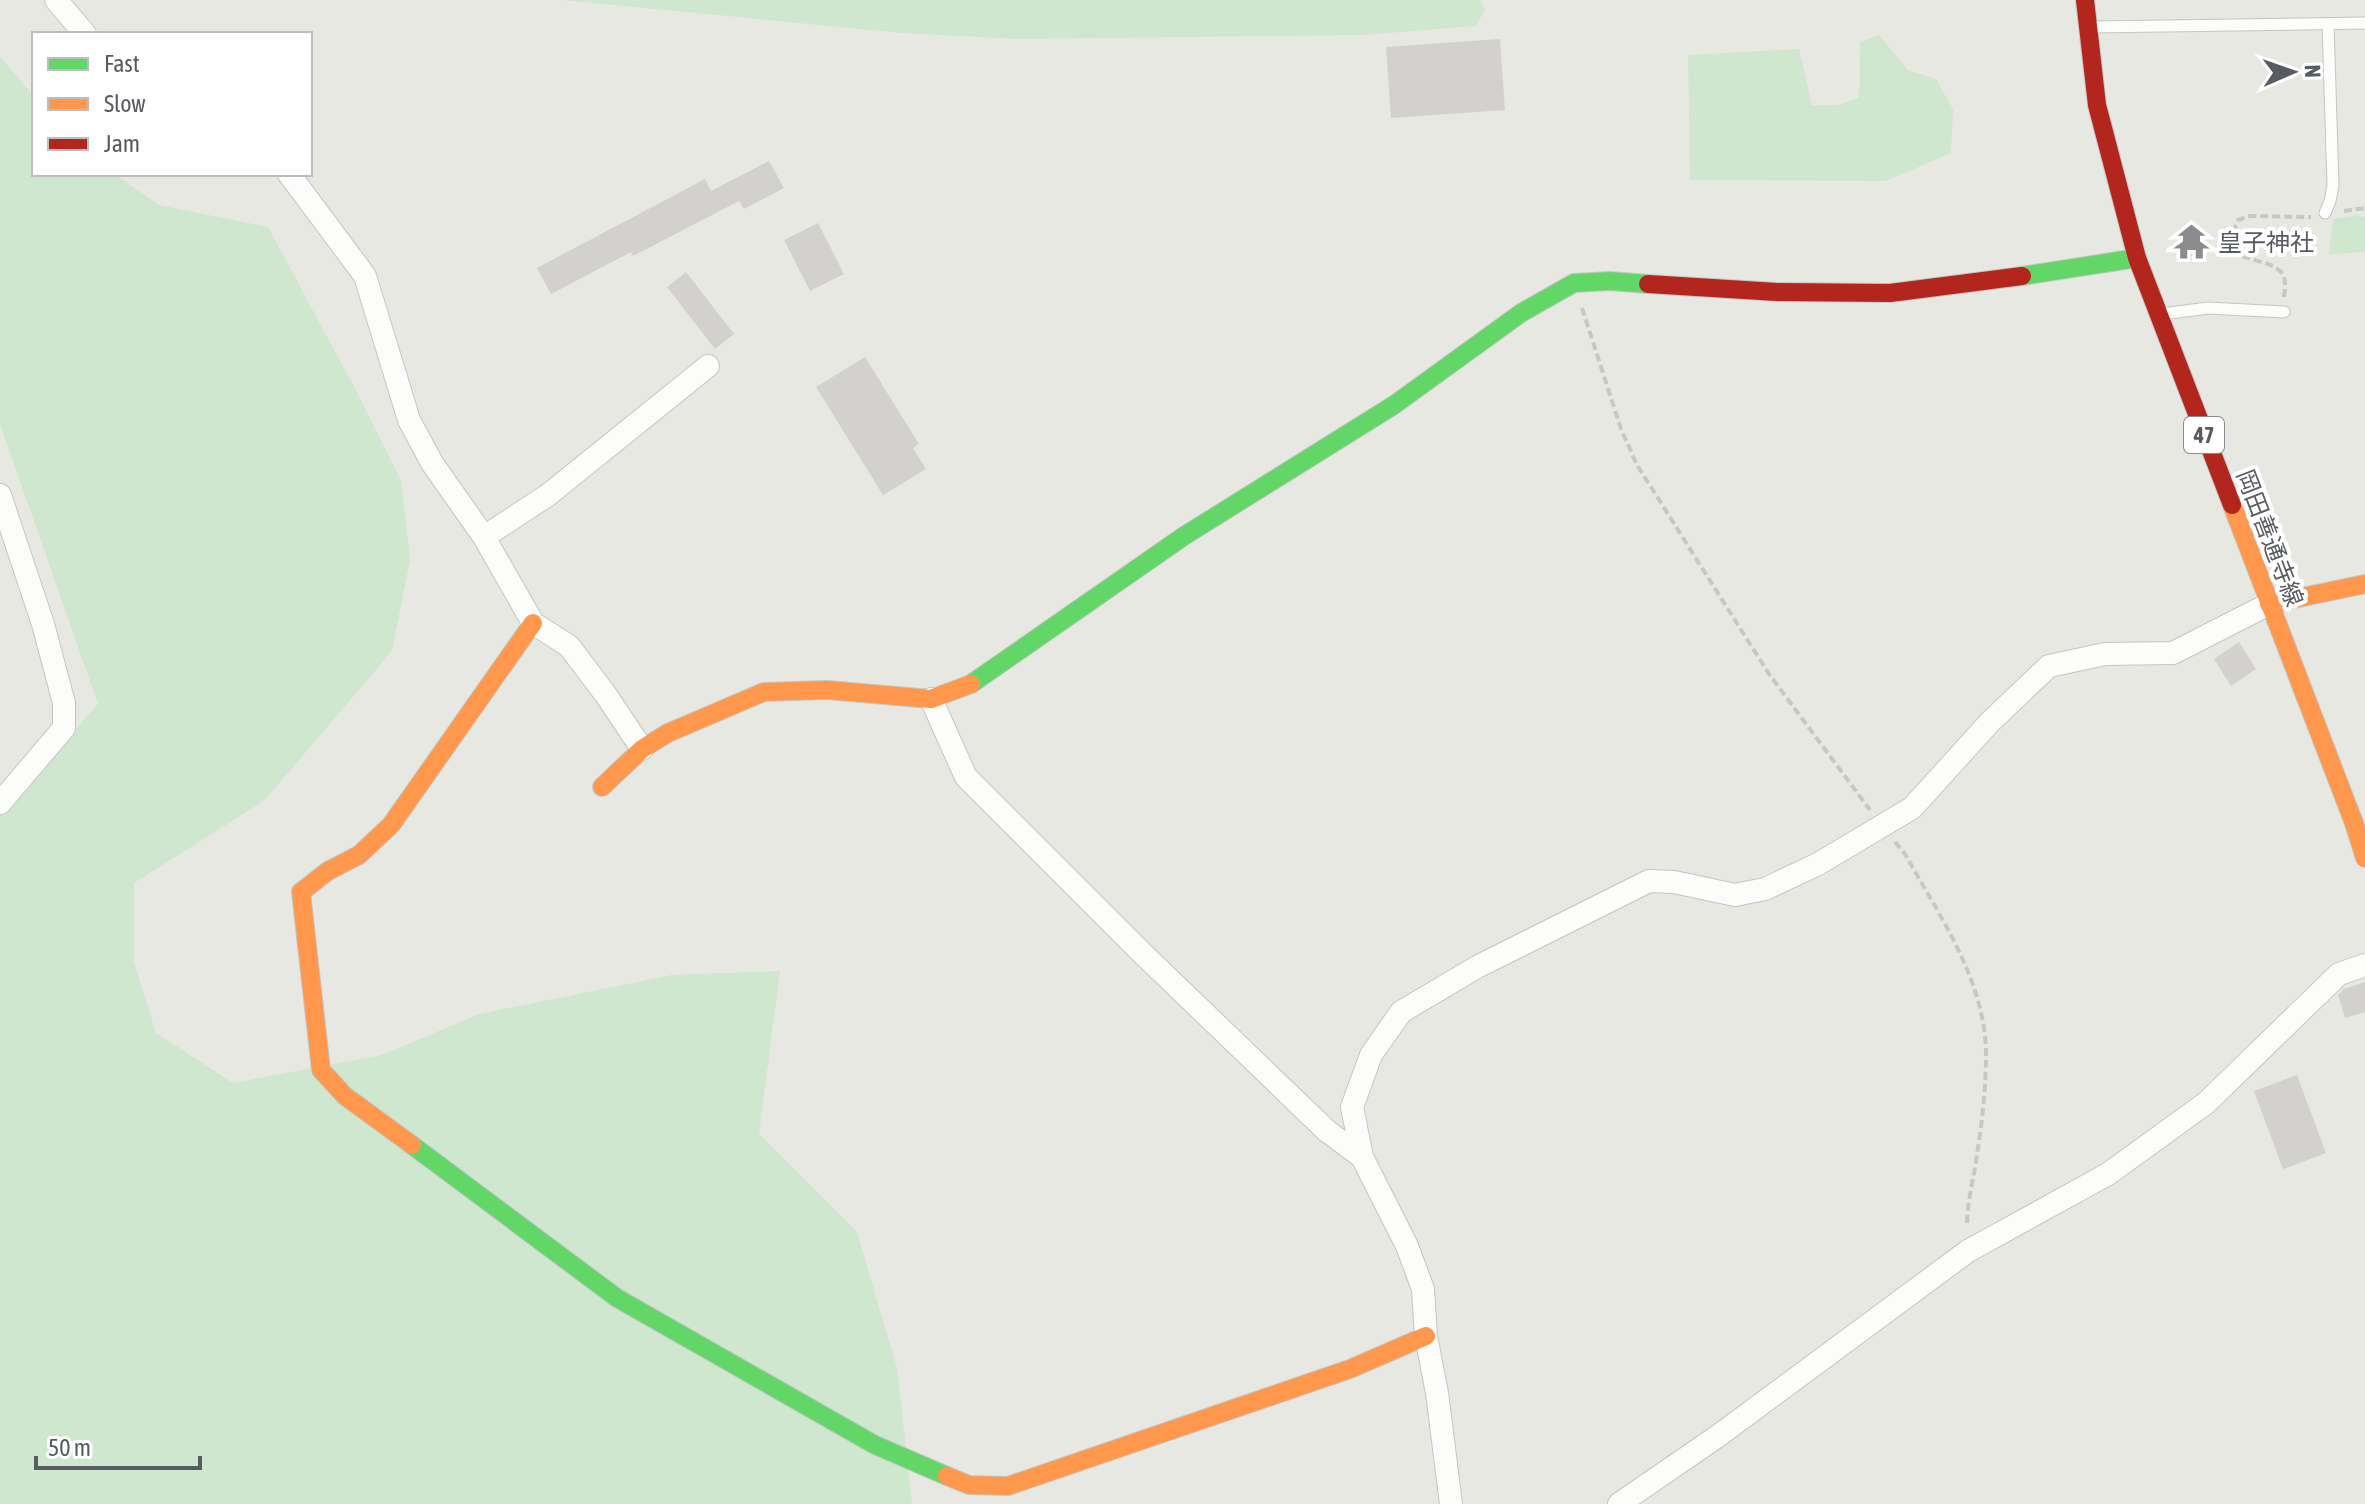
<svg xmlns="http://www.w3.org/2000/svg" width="2365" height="1504" font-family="'Asap Condensed','Noto Sans JP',sans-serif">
	<rect width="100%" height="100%" fill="#e8e8e2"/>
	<path fill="#cfe6cf" d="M562 0H1480L1485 10 1476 26 1363 35 1020 39 902 33Z
		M1879 35 1908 70 1936 79 1953 109 1951 153 1886 181 1690 180 1688 55 1799 49 1812 105H1838L1859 98 1860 42Z
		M0 57 34 96V174H114L159 205 268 227 360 398 401 480 410 560 392 651 265 800 134 883V962L156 1033 233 1083 382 1055 479 1014 672 975 780 971 759 1134 857 1232 897 1368 912 1504H0V815L98 704 0 424Z
		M2357 215 2365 217V252L2329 254 2333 219Z"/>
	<path fill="#d2d1cd" d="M1500 39 1505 110 1391 118 1386 47Z
		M769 161 784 188 744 209 739 201 633 256 631 252 551 294 537 268 705 179 711 191Z
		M818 223 844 274 810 291 784 240Z
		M2203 231 2204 255 2183 256 2182 232Z
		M686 272 734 334 715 349 667 287Z
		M865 357 919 444 913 448 926 469 883 495 816 387Z
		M2239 642 2256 669 2231 686 2214 659Z
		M2365 982V1012L2345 1018 2338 995 2344 989Z
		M2297 1075 2326 1153 2283 1169 2254 1091Z"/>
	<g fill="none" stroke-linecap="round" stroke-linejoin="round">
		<defs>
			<path id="lane" d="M2093 27 2365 23
				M2325 213 2330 201 2333 185 2328 24
				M2162 314 2208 308 2284 312"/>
			<path id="street" d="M56 0 85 34
				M289 174 365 276 409 420 432 463 484 537 533 623 569 646 606 695 642 749
				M0 495 43 624 64 703V728L0 803
				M484 537 548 495 708 366
				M931 699 966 777 1143 954 1327 1131 1362 1157 1407 1246 1423 1289 1426 1336 1437 1393 1451 1504
				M1362 1157 1352 1107 1371 1055 1401 1012 1477 967 1649 881 1674 882 1735 895 1765 889 1818 864 1912 808 1990 722 2049 666 2105 654 2173 653 2269 604
				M1619 1504 1718 1436 1968 1251 2108 1174 2206 1103 2339 974 2365 965"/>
			<path id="fast" d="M2022 276 2137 258
				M971 684 1184 536 1394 405 1521 313 1574 283 1610 281 1648 284
				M412 1145 617 1298 875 1445 947 1476"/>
			<path id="slow" d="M2232 505 2354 823 2365 858
				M2269 604 2365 584
				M602 787 642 749 668 733 764 692 827 690 931 699 971 684
				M412 1145 345 1096 321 1070 301 892 328 871 359 855 391 825 533 623
				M947 1476 969 1485 1008 1486 1350 1369 1426 1336"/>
			<path id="jam" d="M2085 0 2097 105 2137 258 2232 505
				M1648 284 1777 292 1890 293 2022 276"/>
		</defs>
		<use href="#lane" stroke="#c5c6c4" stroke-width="13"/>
		<use href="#street" stroke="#c5c6c4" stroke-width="24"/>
		<use href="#fast" stroke="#c5c7c5" stroke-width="20"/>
		<use href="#slow" stroke="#c5c7c5" stroke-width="20"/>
		<use href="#jam" stroke="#c5c7c5" stroke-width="20"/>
		<path stroke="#c4c9c6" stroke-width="4" stroke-dasharray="8 4" stroke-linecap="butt" d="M2344 211 2365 208
			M2284 297C2285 289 2287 279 2281 272 2263 253 2216 268 2238 220L2250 216 2311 217
			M1582 308 1621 429 1637 465 1769 674 1870 810
			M1895 842 1905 854C1940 917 1986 981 1986 1056 1986 1086 1982 1124 1977 1154 1974 1179 1967 1200 1967 1226"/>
		<use href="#lane" stroke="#fcfcfb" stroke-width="11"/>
		<use href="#street" stroke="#fcfcfb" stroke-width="22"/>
		<use href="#fast" stroke="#63d668" stroke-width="18"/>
		<use href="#slow" stroke="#ff974d" stroke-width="18"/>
		<use href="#jam" stroke="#b3261e" stroke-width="18"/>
	</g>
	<defs>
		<symbol id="temple-bare" viewBox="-9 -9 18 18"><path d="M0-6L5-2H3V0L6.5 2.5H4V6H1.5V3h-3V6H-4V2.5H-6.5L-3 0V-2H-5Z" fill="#8a8c8e" stroke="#fff" stroke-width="2.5" paint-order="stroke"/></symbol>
	</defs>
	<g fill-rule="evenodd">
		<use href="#temple-bare" x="2166" y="216" width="51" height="51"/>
	</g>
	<g text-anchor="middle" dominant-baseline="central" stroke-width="8" stroke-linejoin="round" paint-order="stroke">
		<rect fill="#fff" stroke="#8a8c90" stroke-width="2" x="2184" y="417" width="40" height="36" rx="6"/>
		<g font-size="22" font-weight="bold" fill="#585b60">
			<text x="2204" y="435">47</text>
		</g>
		<g font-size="24" fill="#585b60" stroke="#fff" text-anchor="start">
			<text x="2218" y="242">皇子神社</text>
		</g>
		<g font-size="24" fill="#585b60" stroke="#fff">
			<text transform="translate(2270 538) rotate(69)">岡田善通寺線</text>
		</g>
	</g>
	<rect x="32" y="32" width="280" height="144" fill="#ffffff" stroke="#bcbdbf" stroke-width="2"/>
	<rect x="48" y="58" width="40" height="12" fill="#63d668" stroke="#bcbdbf" stroke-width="2"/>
	<text x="104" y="72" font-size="24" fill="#585b60">Fast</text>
	<rect x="48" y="98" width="40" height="12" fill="#ff974d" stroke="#bcbdbf" stroke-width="2"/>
	<text x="104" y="112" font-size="24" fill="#585b60">Slow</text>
	<rect x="48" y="138" width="40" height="12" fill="#b3261e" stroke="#bcbdbf" stroke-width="2"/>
	<text x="104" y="152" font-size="24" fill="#585b60">Jam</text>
	<g transform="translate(2293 72) rotate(88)" stroke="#ffffff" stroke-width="6" paint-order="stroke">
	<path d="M0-6L14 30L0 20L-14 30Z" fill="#585b60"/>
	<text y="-12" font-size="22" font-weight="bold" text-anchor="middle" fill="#585b60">N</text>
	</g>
	<path d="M36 1456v12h164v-12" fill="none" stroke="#585b60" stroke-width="4"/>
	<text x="48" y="1456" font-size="24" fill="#585b60" stroke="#ffffff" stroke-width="6" paint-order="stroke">50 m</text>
</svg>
